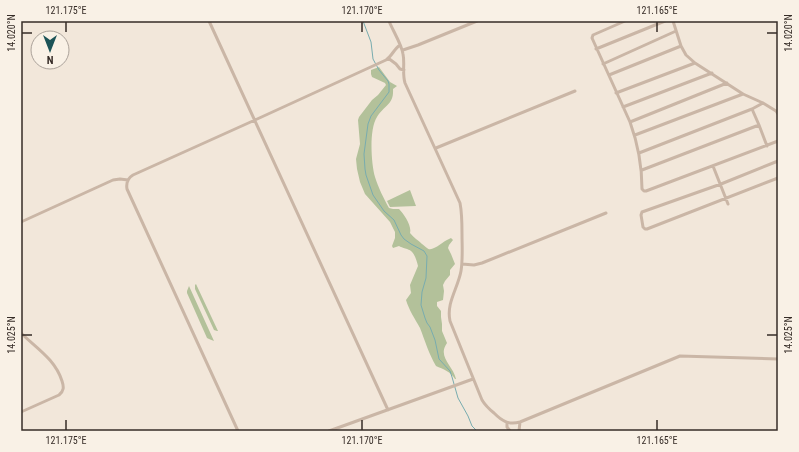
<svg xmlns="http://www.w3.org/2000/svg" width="799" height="452" font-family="'Roboto Condensed',sans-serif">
	<rect width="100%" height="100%" fill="#f2e7da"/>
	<path fill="#b3c19a" d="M379 67 390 82 397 86 393 89C394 105 384 105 377 117 369 129 371 163 375 177 378 187 384 199 389 208L393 209H399C404 214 412 226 410 233 414 238 418 240 422 244 424 245 425 247 427 248 432 253 443 241 449 239L451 238 453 240 449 245 448 248 451 254 455 264 450 270V275L445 281 443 285 444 291 443 300 437 302V306L441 311V317L442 324V331L447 343C437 357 453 365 456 379H455C451 372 443 369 436 366 429 354 425 341 420 328 415 319 409 310 406 300L411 293 410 285 418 266C417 262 415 254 411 251 409 249 402 248 399 246L393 248 392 246 395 238V232L390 222 365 194 360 182 357 169 356 159 360 144 358 120 359 117 372 100 378 95 386 85 385 83 372 77 371 74V70Z
		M410 190 416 206 390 207 387 201Z
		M196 284 218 331H217L214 330 195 289V285Z
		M189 286 214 341 209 339 207 338 187 293V291Z"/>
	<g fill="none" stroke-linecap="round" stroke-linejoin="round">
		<path stroke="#78acaf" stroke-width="1" d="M363 21 371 42 373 59 379 70 388 81 389 84V92L371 116 368 124 364 154 365 169 366 175 373 195 384 211 394 220 401 235 404 239 411 244 424 251 427 256 426 278 422 292 421 305 425 318 427 323 430 327 435 340 439 359 450 371 452 377 458 398 468 416 472 426 477 431"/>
		<path stroke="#cab6a6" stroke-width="3" d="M209 21 388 410
			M389 21C392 29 402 45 403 54 405 63 402 73 405 83L460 203C462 213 462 224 462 234 462 246 463 259 461 271 458 288 446 303 450 321L482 400C485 405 489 409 494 413 502 421 508 425 520 422L680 356 778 359
			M625 21 593 35 592 38 630 122C638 144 642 166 642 189L644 191H646L778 141
			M673 21 681 46 686 55 695 63 743 94 763 103 776 111 778 114
			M596 49 665 21
			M403 50 418 45 477 21
			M388 58 396 64 400 69 404 70
			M603 64 676 31
			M609 75 681 46
			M616 93 695 63
			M623 107 712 73
			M630 122 727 83
			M759 125 767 146
			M635 135 743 94
			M436 148 575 91
			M639 153 752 109 763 103
			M778 161 721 184 642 212 641 215 643 227 645 229H647L778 178
			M713 166 728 204
			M642 170 759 125 752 109
			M21 222 113 180 120 179 128 180
			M462 264 474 265 482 263 606 213
			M21 333C36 348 55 359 62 381 64 387 64 391 59 395L21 412
			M507 423V427L510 431
			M238 431 127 189C126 183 128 178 133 175L255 120 386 60C392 56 394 49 400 45
			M329 431 473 379
			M519 431 520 422"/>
	</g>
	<path fill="none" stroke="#362c27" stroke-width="1.5" d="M66 22V32M362 22V32M657 22V32M22 33H32M767 33H777M22 335H32M767 335H777M66 420V430M362 420V430M657 420V430"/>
	<rect width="799" height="452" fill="none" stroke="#f9f1e6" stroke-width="44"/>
	<g transform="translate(50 50) rotate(180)"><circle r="19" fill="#f9f1e6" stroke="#aba29a"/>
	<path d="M0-3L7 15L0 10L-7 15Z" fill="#1c5357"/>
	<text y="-6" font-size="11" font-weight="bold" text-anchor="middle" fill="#362c27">N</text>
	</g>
	<rect x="22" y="22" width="755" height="408" fill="none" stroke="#362c27" stroke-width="1.5"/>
	<g font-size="10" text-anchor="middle" fill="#362c27">
		<text x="66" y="14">121.175°E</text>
		<text x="362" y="14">121.170°E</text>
		<text x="657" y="14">121.165°E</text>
		<text transform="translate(788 33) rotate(-90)" y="4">14.020°N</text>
		<text transform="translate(11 33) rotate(-90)" y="4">14.020°N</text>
		<text transform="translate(788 335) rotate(-90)" y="4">14.025°N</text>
		<text transform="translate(11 335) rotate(-90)" y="4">14.025°N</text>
		<text x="66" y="444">121.175°E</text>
		<text x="362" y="444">121.170°E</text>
		<text x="657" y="444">121.165°E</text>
	</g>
</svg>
